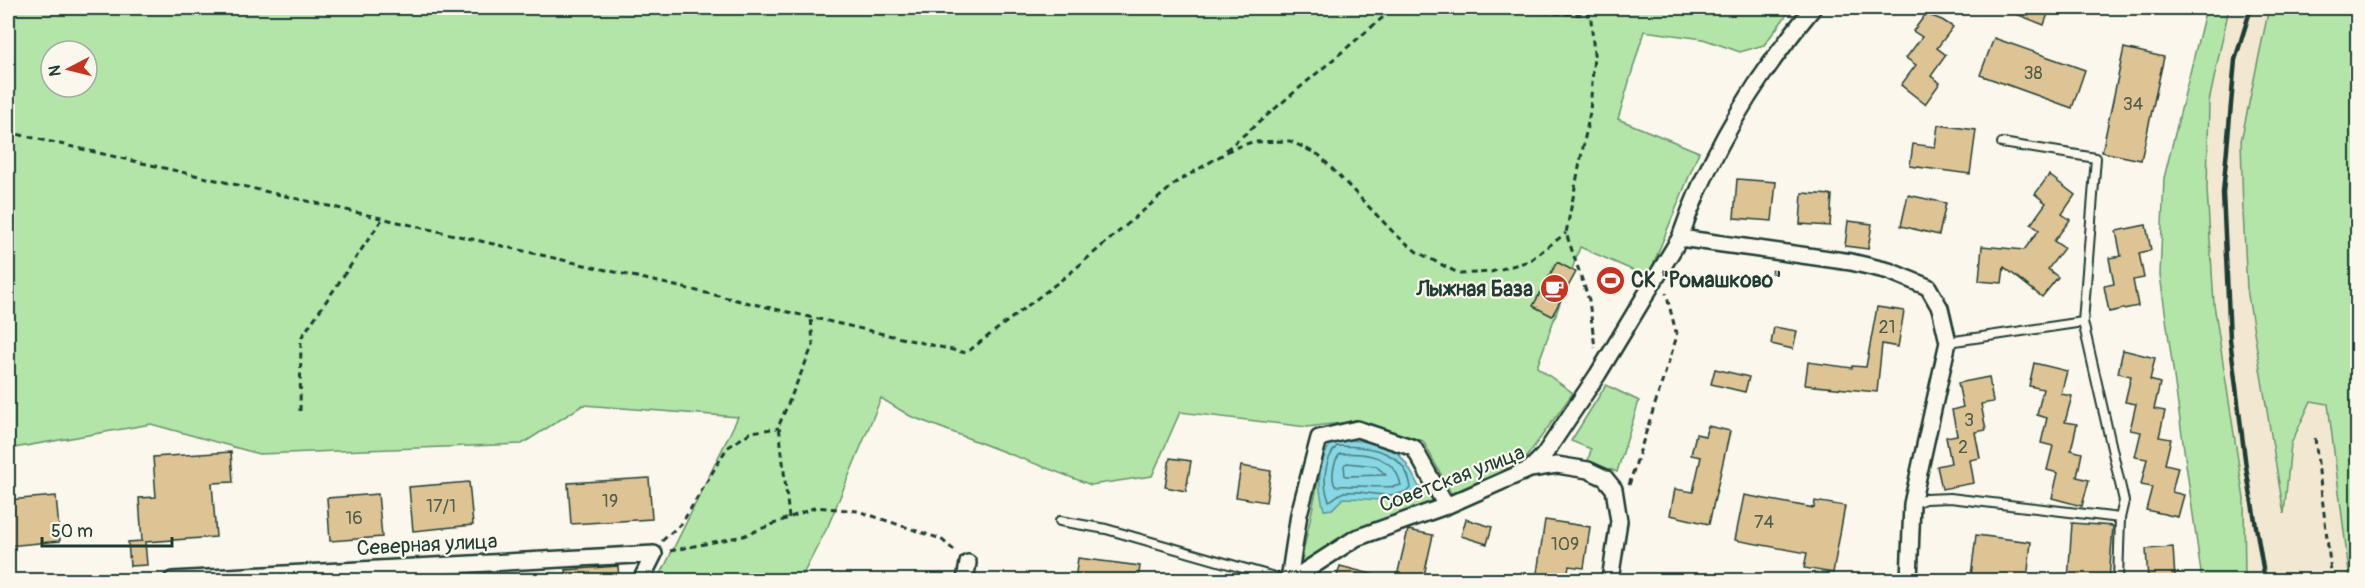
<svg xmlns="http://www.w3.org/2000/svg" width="2365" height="588" font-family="Pangolin,sans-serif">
	<rect width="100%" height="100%" fill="#fbf7ec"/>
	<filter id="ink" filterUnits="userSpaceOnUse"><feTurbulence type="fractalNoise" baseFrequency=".0167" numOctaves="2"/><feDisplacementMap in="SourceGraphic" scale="12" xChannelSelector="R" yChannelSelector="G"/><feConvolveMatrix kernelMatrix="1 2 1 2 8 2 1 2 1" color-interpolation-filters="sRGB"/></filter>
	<g filter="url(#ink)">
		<path fill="#f2e8d2" d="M2229 8H2269L2243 211 2247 289 2284 511 2291 444 2311 401 2328 404 2350 580H2245L2244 499 2214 304 2207 189 2209 102Z"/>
		<path fill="#b2e5a7" stroke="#68916e" stroke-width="1.5" fill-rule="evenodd" d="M8 8H1792L1764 45 1740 52 1703 39 1644 31 1618 119 1699 152 1648 277 1580 247 1537 367 1573 393 1520 466 1452 495 1423 441 1358 421 1307 427 1180 412 1152 476 1091 485 910 416 881 398 828 526 800 580H658L738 417 583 405 522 444 259 454 151 424 8 449ZM51 51H87V87H51Z
			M2206 8H2229L2209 102 2207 189 2214 304 2244 499 2245 580H2202L2160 275 2164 178Z
			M2269 8H2357V580H2350L2328 404 2311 401 2291 444 2284 514 2247 289 2243 211 2241 141Z
			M1606 385 1639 401 1617 472 1588 461 1591 449 1571 441Z
			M1319 477 1325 510 1332 509 1343 498C1353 498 1362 497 1372 498 1390 500 1407 506 1419 487L1427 488 1434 503 1299 572Z"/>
		<path fill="#88d7e5" stroke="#5e999e" stroke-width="1.5" d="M1334 439C1386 444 1395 437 1419 487L1414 495C1388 504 1370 498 1343 498L1332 509 1324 510C1317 484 1317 461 1334 439Z"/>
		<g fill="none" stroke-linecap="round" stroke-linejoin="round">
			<path stroke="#497b7b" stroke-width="1.5" d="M1337 446C1369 446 1406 450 1411 488 1393 502 1366 490 1345 492 1338 493 1335 499 1329 501 1322 483 1324 460 1337 446Z
				M1340 454C1365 452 1395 456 1401 485 1391 490 1351 484 1335 486 1331 477 1333 462 1340 454Z
				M1347 463 1376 466 1386 475 1345 476 1344 465Z"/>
		</g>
		<path fill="#dec494" stroke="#1f3d34" stroke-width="1.5" d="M2001 8H2050L2044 25Z
			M1926 14 1942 20 1953 27 1937 48 1946 55 1931 76 1940 83 1925 104 1901 85 1916 65 1906 58 1922 37 1913 31Z
			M1994 38 2085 70 2072 108 1980 75Z
			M2124 48 2164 57 2141 160 2102 152Z
			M1938 125 1976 130 1970 174 1910 166 1913 144 1935 147Z
			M2049 175 2075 195 2062 214 2070 220 2054 241 2064 248 2048 269 2058 277 2042 297 2004 267 2002 283 1979 281 1982 246 2024 250 2039 230 2031 224 2046 203 2035 194Z
			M1737 179 1776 182 1772 221 1734 218Z
			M1802 193 1832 195 1830 226 1800 224Z
			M1908 195 1946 203 1939 235 1901 226Z
			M1848 221 1872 224 1868 249 1845 246Z
			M2146 225 2151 250 2139 253 2144 278 2133 280 2138 306 2109 312 2104 286 2114 284 2109 258 2121 256 2116 231Z
			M1557 262 1576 272 1552 316 1533 306Z
			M1877 307 1904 311 1898 347 1882 344 1877 392 1805 385 1808 362 1852 368V366L1866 367Z
			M1774 327 1797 331 1793 349 1771 344Z
			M2123 350 2155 358 2150 380 2160 383 2154 409 2165 411 2159 437 2171 439 2165 464 2178 467 2172 492 2184 495 2178 517 2146 510 2152 487 2141 485 2147 459 2135 457 2141 432 2130 430 2136 404 2125 402 2131 376 2118 373Z
			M2034 363 2067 371 2061 394 2072 396 2065 422 2077 424 2071 450 2082 453 2077 477 2089 480 2082 506 2052 498 2058 473 2047 470 2053 446 2041 443 2047 418 2037 415 2043 389 2029 386Z
			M1715 369 1749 377 1745 392 1711 384Z
			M1989 377 1993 402 1981 404 1986 430 1975 432 1980 458 1970 460 1974 483 1942 489 1937 466 1951 463 1946 437 1957 435 1952 410 1963 407 1958 383Z
			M1708 426 1730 431 1709 524 1670 515 1675 489 1693 492 1701 457 1691 455 1696 434 1705 436Z
			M231 452 233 482 212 483 216 537 145 542 147 565 130 566 128 542 142 541 139 498 156 497 153 457Z
			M1170 458 1191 461 1186 491 1165 487Z
			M1241 466 1271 471 1266 502 1236 497Z
			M649 478 652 519 571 524 568 483Z
			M469 482 473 525 413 531 409 487Z
			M378 494 382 537 330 541 327 498Z
			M1744 495 1814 508 1815 501 1845 506 1833 573 1804 568 1807 553 1735 540Z
			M56 496 60 541 8 546V500Z
			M1466 519 1492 527 1487 544 1461 536Z
			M1545 520 1590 527 1584 568 1569 566 1566 580H1536Z
			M2072 523 2113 526 2109 580H2068Z
			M1408 530 1433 535 1423 580H1396Z
			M1976 535 2031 542 2027 580 1971 576Z
			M2173 547 2175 579 2148 580 2146 549Z
			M1078 558 1140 566 1138 580H1075Z
			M618 566 619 580H567L566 570Z
			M1340 566 1379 576V580H1336Z"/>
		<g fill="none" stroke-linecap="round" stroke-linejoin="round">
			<defs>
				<path id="service" d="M2083 322 2124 501 2120 518
					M1948 342 2083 322 2096 158 2002 143
					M1912 504 1925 499 1950 498 2120 518 2118 580
					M1060 521 1106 529 1285 580"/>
				<path id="minor" d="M1680 238C1709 152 1755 78 1813 8
					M1530 469 1544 455 1598 374 1680 238 1851 262 1889 271 1928 287 1940 308 1948 342 1912 504 1909 580
					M172 580 654 554 641 580
					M965 580 968 563
					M1289 580 1299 514 1319 438 1357 429 1414 448 1446 506
					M1291 580 1356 538 1446 506 1530 469 1557 465 1588 470 1605 478 1614 489 1619 521 1610 580"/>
			</defs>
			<use href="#service" stroke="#1f3d34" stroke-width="12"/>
			<use href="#minor" stroke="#1f3d34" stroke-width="20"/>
			<path stroke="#1f3d34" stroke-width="3" stroke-dasharray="6 4.5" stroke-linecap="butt" d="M1460 8 1590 15
				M1590 8 1594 54 1590 112 1566 233 1589 300 1595 348
				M8 132 966 353 1069 274 1177 182 1232 149 1252 142 1290 141 1319 155 1395 234 1417 252 1460 274 1491 272 1529 261 1566 233
				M1226 150 1394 8
				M300 411 301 338 383 218
				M2315 438 2332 580
				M1629 485 1677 336 1666 293
				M789 518 779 425 813 345 811 317
				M662 541 682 523 727 448 751 432 779 428
				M670 551 743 536 816 507 858 511 941 539 956 552"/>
			<use href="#service" stroke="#fbf7ec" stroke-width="8"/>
			<use href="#minor" stroke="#fbf7ec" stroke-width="15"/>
			<path stroke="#1f3d34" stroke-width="4.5" d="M2251 8 2235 60 2223 193 2230 339 2246 467 2265 580"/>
		</g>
	</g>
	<defs>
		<symbol id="stadium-disc" viewBox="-11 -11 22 22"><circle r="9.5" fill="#c8321e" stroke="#fbf7ec"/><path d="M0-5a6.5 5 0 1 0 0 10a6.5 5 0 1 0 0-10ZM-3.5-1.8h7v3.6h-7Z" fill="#fff"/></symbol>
		<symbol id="cafe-disc" viewBox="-11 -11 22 22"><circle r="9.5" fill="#c8321e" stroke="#fbf7ec"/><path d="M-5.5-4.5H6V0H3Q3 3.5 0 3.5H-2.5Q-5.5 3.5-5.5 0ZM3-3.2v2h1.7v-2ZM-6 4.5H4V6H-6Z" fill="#fff"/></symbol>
	</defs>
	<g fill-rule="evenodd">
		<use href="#stadium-disc" x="1594" y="264" width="33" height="33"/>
		<use href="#cafe-disc" x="1538" y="272" width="33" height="33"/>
	</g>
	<g text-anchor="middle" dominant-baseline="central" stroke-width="4.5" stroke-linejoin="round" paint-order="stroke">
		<g font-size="18" fill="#4f5f4c">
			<text x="2033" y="73">38</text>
			<text x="2133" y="104">34</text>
			<text x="1887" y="327">21</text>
			<text x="1969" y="420">3</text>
			<text x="1963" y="447">2</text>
			<text x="610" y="501">19</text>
			<text x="441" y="506">17/1</text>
			<text x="354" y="518">16</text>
			<text x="1764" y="522">74</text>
			<text x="1565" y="544">109</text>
		</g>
		<g font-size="21" font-weight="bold" fill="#1f3d34" stroke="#fbf7ec" text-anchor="start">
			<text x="1631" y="280">СК "Ромашково"</text>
			<text x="1533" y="289" text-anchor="end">Лыжная База</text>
		</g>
		<g font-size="21" fill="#1f3d34" stroke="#fbf7ec">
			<text transform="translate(1452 479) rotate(-21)">Советская улица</text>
			<text transform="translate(427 545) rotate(-3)">Северная улица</text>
		</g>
	</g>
	<rect width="2365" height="588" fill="none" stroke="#fbf7ec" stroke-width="30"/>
	<rect x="15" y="15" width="2335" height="558" fill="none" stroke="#1f3d34" stroke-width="2" filter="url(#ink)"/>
	<g transform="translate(69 69) rotate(263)"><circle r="28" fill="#fbf7ec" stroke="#a3ada2" stroke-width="1.5"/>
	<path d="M0-4.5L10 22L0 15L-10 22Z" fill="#c8321e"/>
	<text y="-9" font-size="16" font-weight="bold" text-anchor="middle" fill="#1f3d34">N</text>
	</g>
	<path d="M42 537v9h130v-9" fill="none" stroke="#1f3d34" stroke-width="3"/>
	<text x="51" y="537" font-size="18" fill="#1f3d34" stroke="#fbf7ec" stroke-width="4.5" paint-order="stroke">50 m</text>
</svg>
